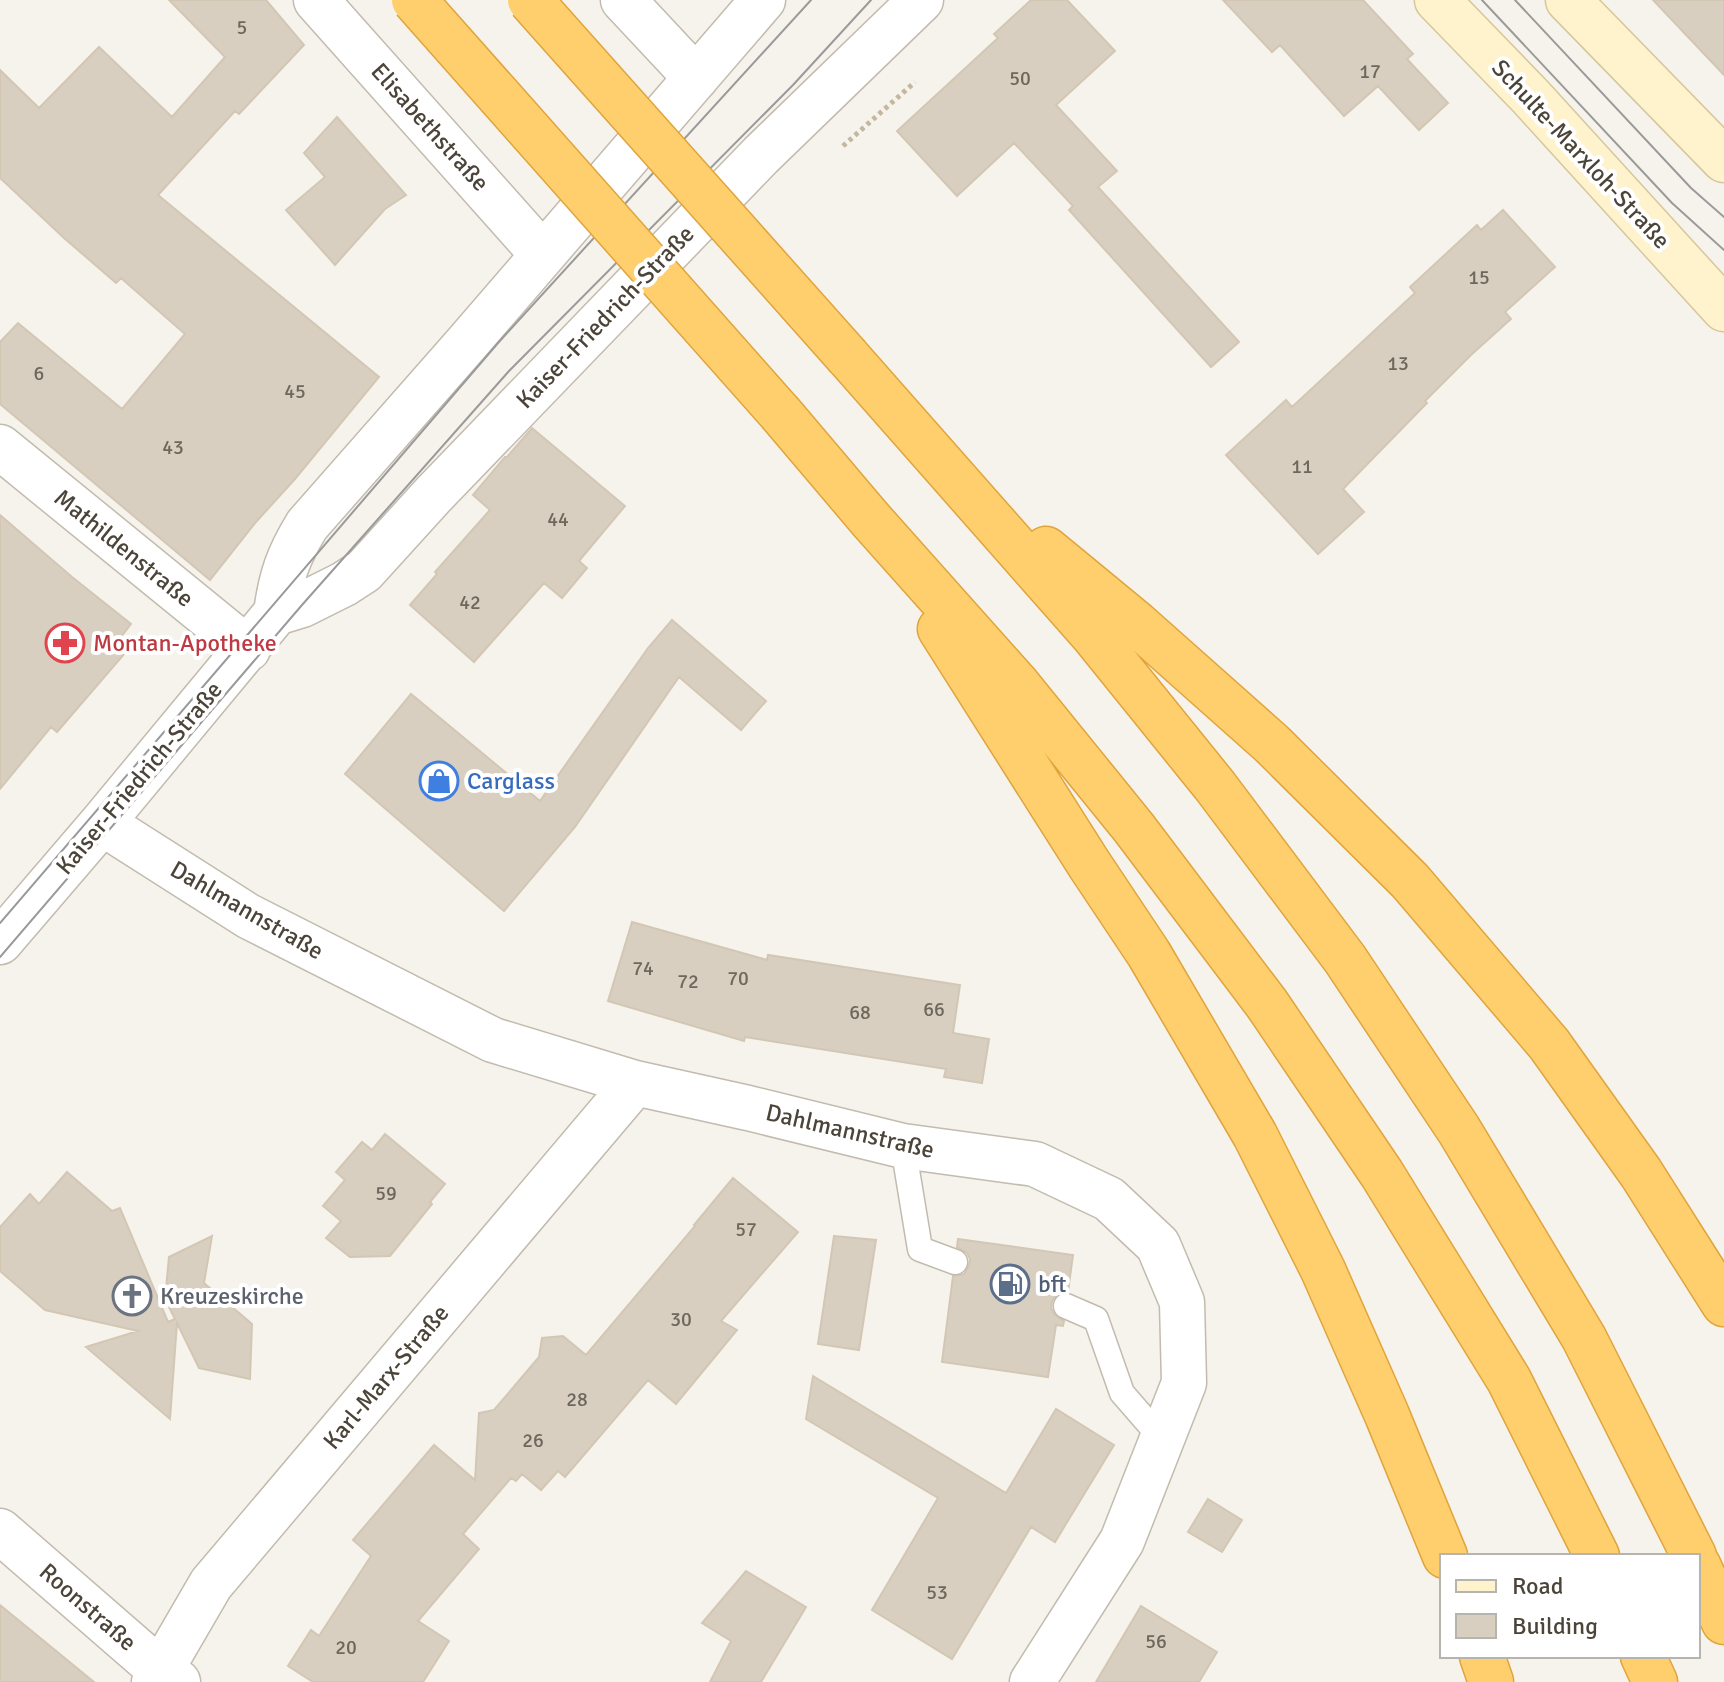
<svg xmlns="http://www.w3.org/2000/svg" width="1724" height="1682" font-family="Signika,sans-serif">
	<rect width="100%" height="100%" fill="#f6f3ec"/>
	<path fill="#d8cfc1" stroke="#d3c7b4" stroke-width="2" d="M169 0H266L304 45 239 114 235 111 158 195 379 377 295 479 256 522 210 580 0 404V342L18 323 122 409 185 334 121 278 116 283 64 238 0 178V70L39 108 99 47 172 117 225 57Z
		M1031 0H1067L1115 51 1056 105 1117 171 1098 187 1239 342 1211 367 1069 210 1073 206 1014 143 957 196 897 131 998 38 994 34Z
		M1223 0H1363L1413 54 1407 59 1448 103 1419 130 1378 86 1344 116 1280 45 1272 52Z
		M1653 0H1724V75Z
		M337 117 406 195 385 209 335 265 286 210 325 177 304 153Z
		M1503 210 1555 267 1505 312 1511 319 1471 355 1425 401 1427 403 1343 489 1364 512 1318 554 1226 455 1286 400 1292 407 1415 293 1410 287 1477 225 1481 230Z
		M532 428 625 506 579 561 587 568 562 598 544 583 474 662 410 605 437 574 435 572 490 510 473 495 505 457H507Z
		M0 515 72 577 131 624 121 637 132 645 57 732 51 727 0 789Z
		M672 620 766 701 741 730 679 677 575 827 504 911 345 774 411 694 540 801 648 648Z
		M632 922 767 960 768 955 960 985 953 1033 989 1039 982 1083 944 1077 946 1069 745 1037 744 1041 608 1001Z
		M385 1134 445 1184 430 1202 432 1204 390 1256 350 1257 326 1238 341 1221 323 1206 345 1180 336 1172 362 1142 372 1150Z
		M67 1172 112 1211 120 1208 168 1322 175 1319 165 1299 169 1257 212 1236 204 1283 252 1324 250 1379 199 1368 177 1323 170 1419 86 1347 138 1331 45 1310 0 1271V1227L30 1194 39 1204Z
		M733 1178 798 1232 721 1321 737 1330 676 1404 648 1380 565 1477 558 1471 541 1490 522 1474 516 1481 511 1478 463 1534 479 1549 418 1621 449 1641 423 1682H313L288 1666 311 1630 319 1636 371 1556 353 1540 434 1445 475 1480 479 1413 494 1410 517 1383 539 1357 542 1338 563 1336 586 1355 695 1226 694 1225Z
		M834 1236 876 1240 859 1350 818 1344Z
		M958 1239 1073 1255 1068 1292 1058 1294 1052 1301 1051 1308 1054 1314 1064 1321 1063 1326 1056 1325 1048 1377 942 1362 953 1276 964 1274 969 1266 970 1259 967 1253 957 1247Z
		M813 1376 1006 1493 1056 1409 1114 1445 1055 1542 1031 1527 952 1659 872 1610 938 1498 806 1419Z
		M1208 1499 1242 1520 1222 1552 1188 1532Z
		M746 1571 806 1607 761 1682H710L731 1641 702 1623Z
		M0 1605 94 1682H0Z
		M1141 1606 1217 1652 1199 1682H1096Z"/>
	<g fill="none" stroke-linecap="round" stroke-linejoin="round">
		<defs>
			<path id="lane" d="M903 1146 920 1249 955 1262
				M1066 1306 1096 1319 1122 1393 1162 1439"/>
			<path id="street" d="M316 0 543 255
				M623 0 696 78
				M0 447 248 649
				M276 613 302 605 344 584 364 571 433 495 761 155 921 0
				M102 823 248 916 493 1040 635 1083 748 1108 903 1146 1035 1164 1109 1199 1158 1245 1182 1302 1184 1383 1122 1541 1032 1682
				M0 942 102 823 276 613C281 576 288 556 307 525L467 343 763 0
				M0 1531 161 1671 178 1682
				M154 1682 211 1584 635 1083"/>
			<path id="secondary" d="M1437 0 1531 97 1724 309
				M1568 0 1724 160"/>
			<path id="highway" d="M848 357 1093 635 1215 786 1345 959 1459 1130 1584 1338 1694 1556
				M781 414 870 519 1018 685 1134 828 1267 1004 1382 1174 1509 1380 1597 1556
				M1046 549 1137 624 1272 744 1410 881 1549 1044 1641 1173 1724 1304
				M940 629 1089 864 1149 954 1255 1135 1323 1270 1387 1415 1445 1556
				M1698 1565 1724 1622
				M1482 1656 1491 1682
				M1643 1656 1655 1682"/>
		</defs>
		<use href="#lane" stroke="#c2bbae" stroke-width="27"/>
		<use href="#street" stroke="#c2bbae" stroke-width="47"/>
		<use href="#secondary" stroke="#d6c79b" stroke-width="47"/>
		<use href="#highway" stroke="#e0a43c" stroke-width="47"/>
		<path stroke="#c4b79f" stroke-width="5" stroke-dasharray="4 4" stroke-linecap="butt" d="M843 146 915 82"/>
		<use href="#lane" stroke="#fff" stroke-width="24"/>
		<use href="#street" stroke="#fff" stroke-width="44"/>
		<use href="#secondary" stroke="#fff3cd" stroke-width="44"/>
		<use href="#highway" stroke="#ffcf6e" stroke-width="44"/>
		<path stroke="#9a9a9a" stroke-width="2" d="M1482 0 1672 203 1724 250
			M1515 0 1691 188 1724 217
			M0 923 498 343 811 0
			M0 957 302 605 509 371 793 85 871 0"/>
		<defs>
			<path id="highway-bridge" d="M414 0 781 414
				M530 0 848 357"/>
		</defs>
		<use href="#highway-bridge" stroke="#e0a43c" stroke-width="47" stroke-linecap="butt"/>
		<use href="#highway-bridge" stroke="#ffcf6e" stroke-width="44"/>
	</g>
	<defs>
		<symbol id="pharmacy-ring" viewBox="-11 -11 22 22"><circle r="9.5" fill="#fff" stroke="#e0444e" stroke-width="1.5"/><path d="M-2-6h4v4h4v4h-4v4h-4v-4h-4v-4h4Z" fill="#e0444e"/></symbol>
		<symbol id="shop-ring" viewBox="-11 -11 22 22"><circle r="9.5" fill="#fff" stroke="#3f7fe0" stroke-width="1.5"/><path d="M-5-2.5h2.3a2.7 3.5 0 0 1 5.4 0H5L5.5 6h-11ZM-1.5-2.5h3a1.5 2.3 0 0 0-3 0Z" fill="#3f7fe0"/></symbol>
		<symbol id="fuel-ring" viewBox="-11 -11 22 22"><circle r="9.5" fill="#fff" stroke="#5c6f8a" stroke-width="1.5"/><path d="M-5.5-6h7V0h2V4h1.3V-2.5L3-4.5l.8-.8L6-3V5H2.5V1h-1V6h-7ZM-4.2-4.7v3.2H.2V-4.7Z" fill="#5c6f8a"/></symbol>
		<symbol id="church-ring" viewBox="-11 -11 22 22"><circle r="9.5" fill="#fff" stroke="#6b7280" stroke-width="1.5"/><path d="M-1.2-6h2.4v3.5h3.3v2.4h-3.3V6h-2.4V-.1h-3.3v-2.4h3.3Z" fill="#6b7280"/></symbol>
	</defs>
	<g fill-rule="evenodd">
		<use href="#pharmacy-ring" x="43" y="621" width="44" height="44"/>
		<use href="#shop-ring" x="417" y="759" width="44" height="44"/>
		<use href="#fuel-ring" x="988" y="1262" width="44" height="44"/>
		<use href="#church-ring" x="110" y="1274" width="44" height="44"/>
	</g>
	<g text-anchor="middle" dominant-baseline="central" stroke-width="8" stroke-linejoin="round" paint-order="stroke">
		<g font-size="20" fill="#6e675b">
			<text x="242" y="27">5</text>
			<text x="1370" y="71">17</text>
			<text x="1020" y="78">50</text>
			<text x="1479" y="277">15</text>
			<text x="1398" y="363">13</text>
			<text x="39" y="373">6</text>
			<text x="295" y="391">45</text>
			<text x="173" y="447">43</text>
			<text x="1302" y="466">11</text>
			<text x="558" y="519">44</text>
			<text x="470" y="602">42</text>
			<text x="643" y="968">74</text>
			<text x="738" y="978">70</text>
			<text x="688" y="981">72</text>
			<text x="934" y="1009">66</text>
			<text x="860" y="1012">68</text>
			<text x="386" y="1193">59</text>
			<text x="746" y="1229">57</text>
			<text x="681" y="1319">30</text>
			<text x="577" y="1399">28</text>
			<text x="533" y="1440">26</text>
			<text x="937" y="1592">53</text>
			<text x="1156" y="1641">56</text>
			<text x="346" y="1647">20</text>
		</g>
		<g font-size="24" fill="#4b4439" stroke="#fff">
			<text transform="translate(430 127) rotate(48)">Elisabethstraße</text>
			<text transform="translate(1581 154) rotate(47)">Schulte-Marxloh-Straße</text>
			<text transform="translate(605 317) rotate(-46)">Kaiser-Friedrich-Straße</text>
			<text transform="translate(124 548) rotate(39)">Mathildenstraße</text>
			<text transform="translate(139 778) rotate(-50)">Kaiser-Friedrich-Straße</text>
			<text transform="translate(247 910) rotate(30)">Dahlmannstraße</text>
			<text transform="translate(850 1131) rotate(13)">Dahlmannstraße</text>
			<text transform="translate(386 1377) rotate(-50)">Karl-Marx-Straße</text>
			<text transform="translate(88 1607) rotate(41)">Roonstraße</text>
		</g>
		<g font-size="24" fill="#be3a42" stroke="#fff" text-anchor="start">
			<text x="93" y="643">Montan-Apotheke</text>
		</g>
		<g font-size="24" fill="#366cbe" stroke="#fff" text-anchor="start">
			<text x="467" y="781">Carglass</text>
		</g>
		<g font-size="24" fill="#4e5e75" stroke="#fff" text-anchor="start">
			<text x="1038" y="1284">bft</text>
		</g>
		<g font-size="24" fill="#5b616d" stroke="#fff" text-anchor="start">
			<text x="160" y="1296">Kreuzeskirche</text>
		</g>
	</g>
	<rect x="1440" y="1554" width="260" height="104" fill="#ffffff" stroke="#b7b4b0" stroke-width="2"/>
	<rect x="1456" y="1580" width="40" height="12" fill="#fff3cd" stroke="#b7b4b0" stroke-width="2"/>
	<text x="1512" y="1594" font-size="24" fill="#4b4439">Road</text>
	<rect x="1456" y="1614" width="40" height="24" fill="#d8cfc1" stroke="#b7b4b0" stroke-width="2"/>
	<text x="1512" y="1634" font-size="24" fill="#4b4439">Building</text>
</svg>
